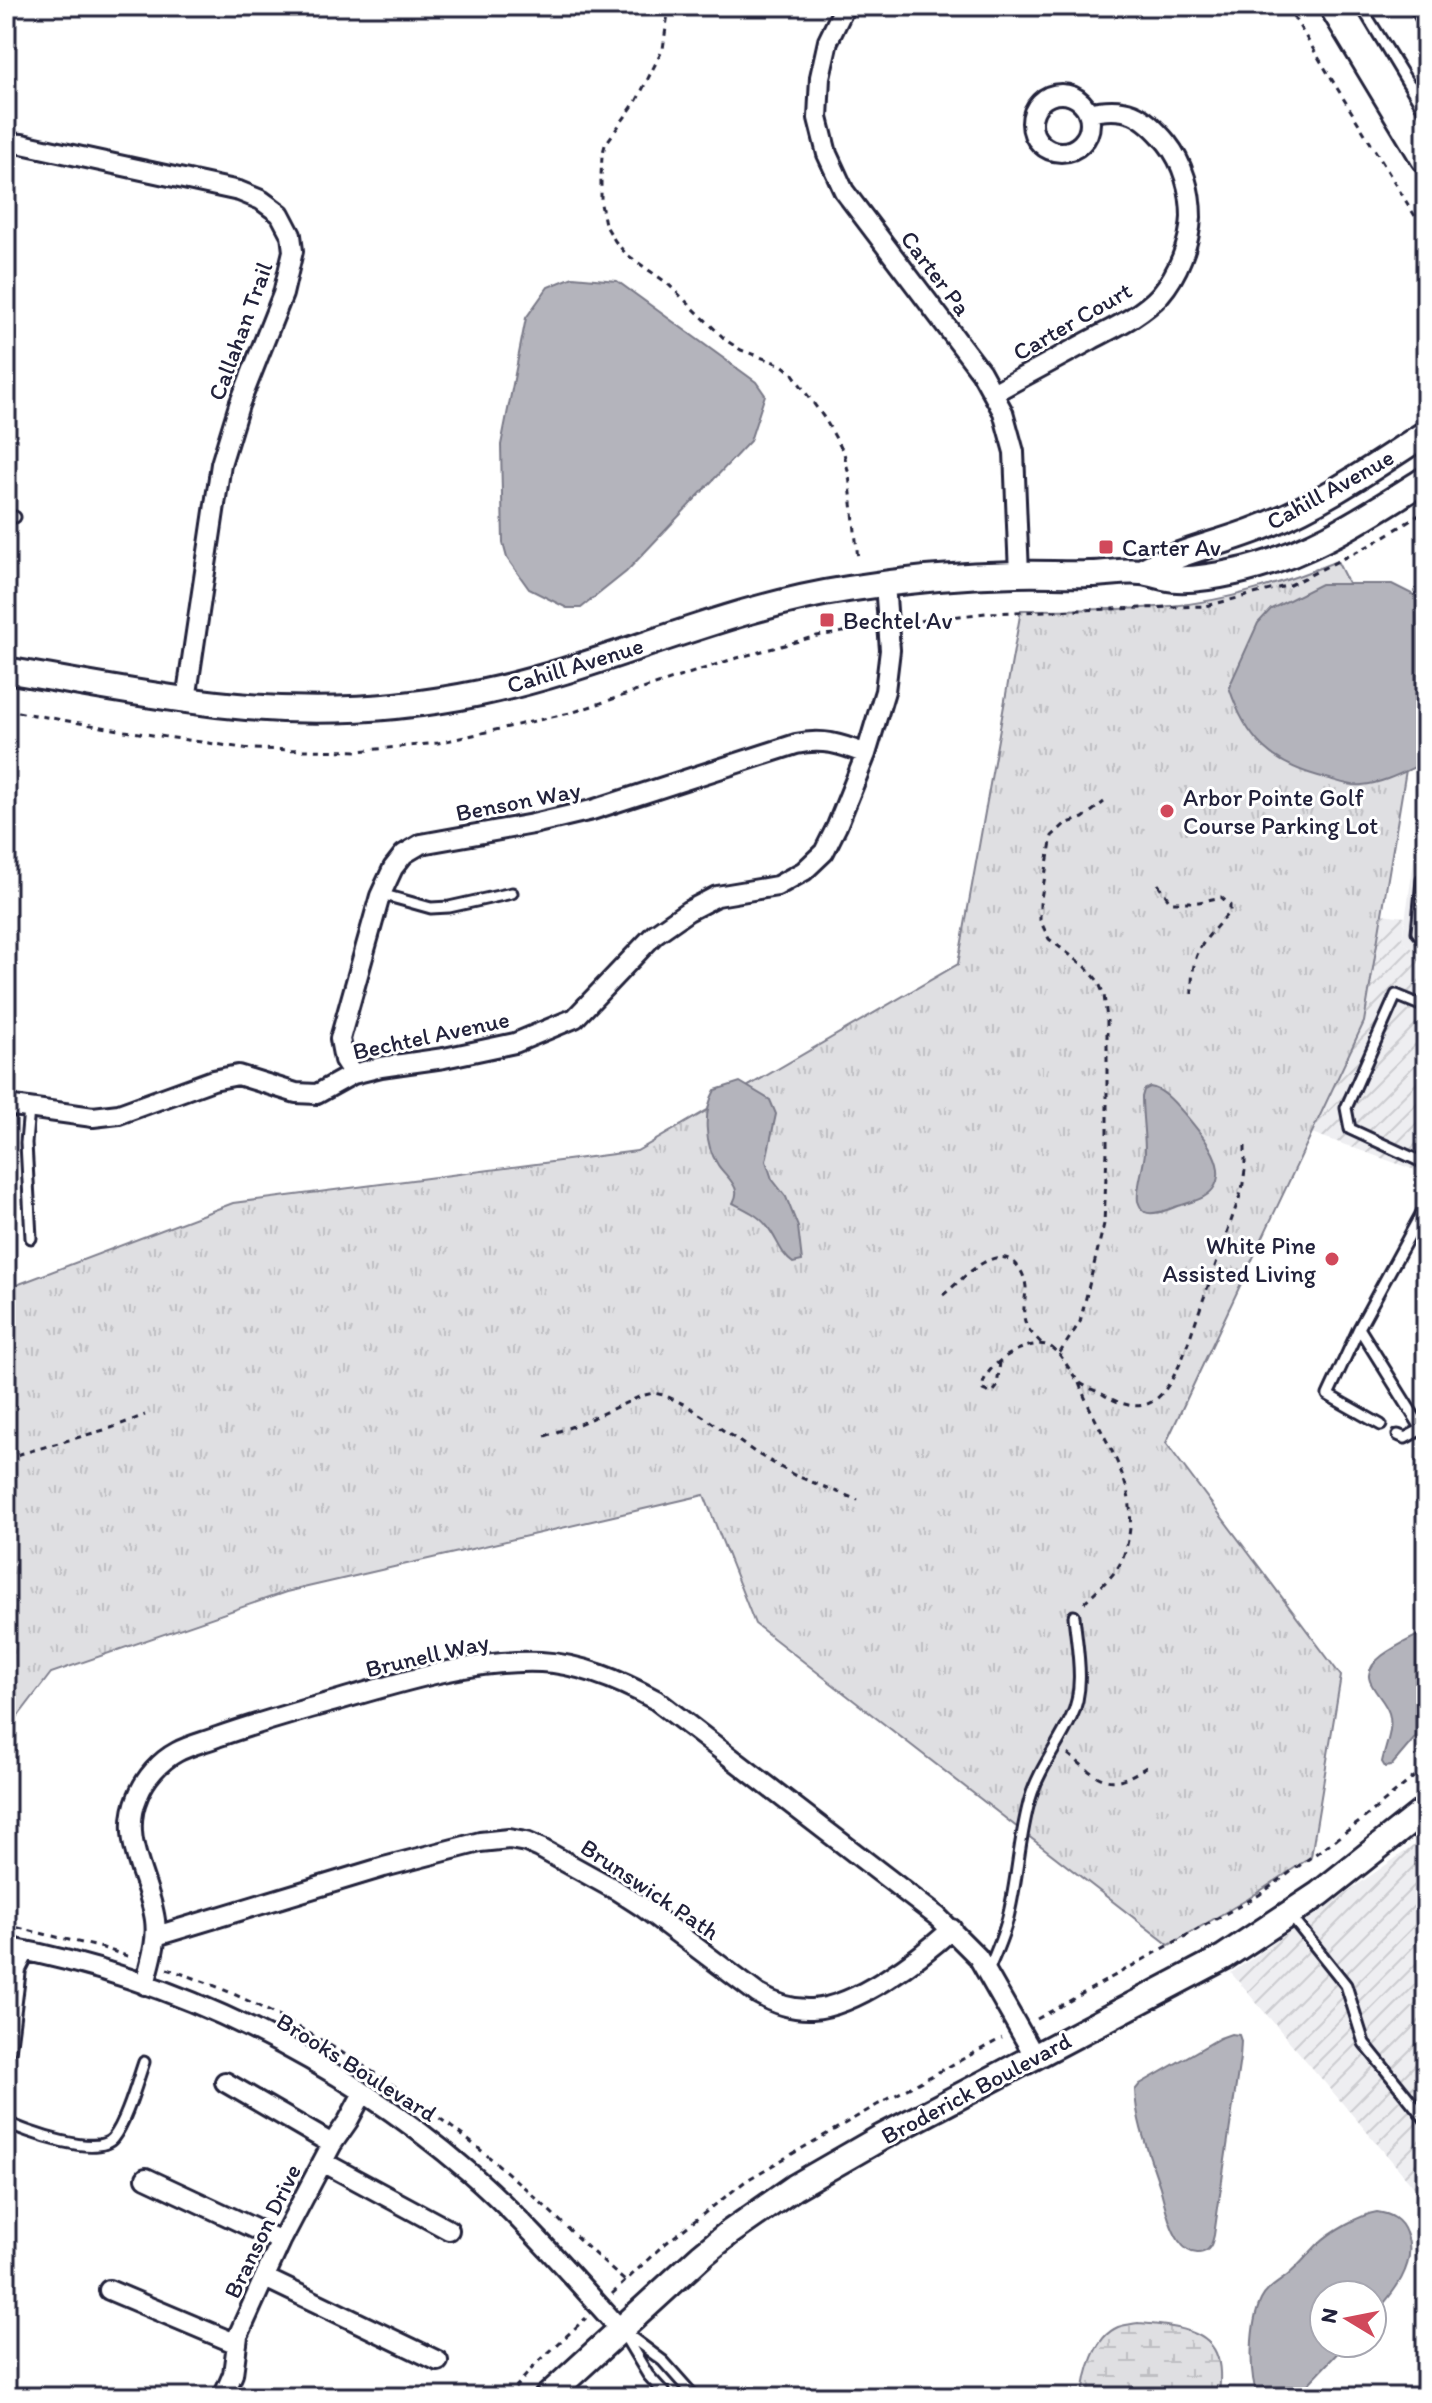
<svg xmlns="http://www.w3.org/2000/svg" width="1432" height="2403" font-family="Itim,sans-serif">
	<defs>
		<pattern id="industrial-furrows" width="10" height="10" patternUnits="userSpaceOnUse" patternTransform="scale(2)"><rect width="10" height="10" fill="#eeeef1"/><path d="M-1 1l2-2M0 10L10 0M9 11l2-2" fill="none" stroke="#ccccd0"/></pattern>
		<pattern id="grass-tufts" width="24" height="20" patternUnits="userSpaceOnUse" patternTransform="scale(2)"><rect width="24" height="20" fill="#dfdfe2"/><path d="M3 7l-1-3M5 7V3M7 7l1-3M15 17l-1-3M17 17v-4M19 17l1-3" fill="none" stroke="#bfbfc3"/></pattern>
		<pattern id="wetland-marsh" width="20" height="14" patternUnits="userSpaceOnUse" patternTransform="scale(2)"><rect width="20" height="14" fill="#dfdfe2"/><path d="M1 5h8M5 5V1M11 12h8M15 12V8" fill="none" stroke="#bfbfc3"/></pattern>
	</defs>
	<rect width="100%" height="100%" fill="#fff"/>
	<filter id="ink" filterUnits="userSpaceOnUse"><feTurbulence type="fractalNoise" baseFrequency=".0125" numOctaves="2"/><feDisplacementMap in="SourceGraphic" scale="16" xChannelSelector="R" yChannelSelector="G"/><feConvolveMatrix kernelMatrix="1 2 1 2 8 2 1 2 1" color-interpolation-filters="sRGB"/></filter>
	<g filter="url(#ink)">
		<path fill="#eeeef1" d="M1426 834V958L1402 941 1417 840Z"/>
		<path fill="url(#industrial-furrows)" d="M1382 914 1405 917 1402 941 1426 958V1174L1312 1133 1364 1022Z
			M1426 1837V2201L1231 1973Z"/>
		<path fill="url(#grass-tufts)" stroke="#80808e" stroke-width="2" d="M1337 561 1415 716 1364 1022 1166 1443 1341 1676 1311 1857 1248 1899 1169 1945 755 1624 704 1495 286 1592 51 1673 6 1732V1289L233 1203 637 1151 958 964 1021 610C1070 609 1120 611 1170 606 1228 601 1283 583 1337 561Z"/>
		<path fill="url(#wetland-marsh)" stroke="#80808e" stroke-width="2" d="M1138 2323C1162 2325 1205 2327 1216 2353 1222 2367 1220 2383 1219 2397H1083C1085 2374 1094 2337 1118 2327 1124 2325 1132 2324 1138 2323Z"/>
		<path fill="#b4b4bc" stroke="#7a7a88" stroke-width="2" d="M573 277 617 281 756 382 765 395 750 441 626 572 581 608H567L529 589 507 558 503 543 501 445 526 318 548 287Z
			M1321 584H1392L1426 601V762C1405 771 1385 783 1362 785 1351 787 1338 781 1326 778 1272 765 1246 740 1229 687L1258 623 1271 609Z
			M740 1082 770 1100 776 1114 766 1161 772 1179 786 1197 798 1227 802 1261 793 1263C780 1254 777 1237 766 1225 758 1215 745 1209 733 1203 735 1199 737 1196 736 1191 735 1182 723 1173 718 1165 704 1144 703 1111 715 1090Z
			M1150 1087C1165 1089 1178 1107 1188 1118 1201 1134 1230 1166 1213 1189 1205 1200 1187 1203 1175 1207 1167 1210 1152 1216 1145 1212 1141 1210 1139 1204 1138 1201 1136 1188 1144 1167 1145 1152 1145 1134 1142 1115 1142 1097L1144 1090Z
			M1426 1631V1725L1391 1766 1385 1767 1382 1762C1385 1747 1394 1729 1389 1713 1385 1701 1374 1692 1370 1681 1361 1659 1410 1640 1426 1631Z
			M1231 2034 1239 2035 1241 2041 1240 2058 1214 2235C1212 2244 1210 2252 1199 2253 1190 2254 1184 2248 1179 2241 1169 2226 1165 2205 1160 2187 1150 2156 1136 2123 1135 2090L1140 2084 1220 2038Z
			M1377 2212C1391 2214 1401 2219 1406 2233 1419 2264 1392 2295 1372 2317V2295H1324V2343H1347L1296 2397H1258C1248 2374 1250 2323 1261 2300 1267 2288 1278 2283 1288 2275 1299 2266 1308 2254 1318 2244 1331 2231 1360 2215 1377 2212Z"/>
		<g fill="none" stroke-linecap="round" stroke-linejoin="round">
			<defs>
				<path id="service" d="M6 514 15 517
					M1426 875 1422 880 1417 932 1426 943
					M381 894 431 908 449 907 512 893
					M1423 1006 1396 995 1346 1108 1350 1129 1426 1164
					M29 1109 26 1143 31 1238
					M1426 1205 1359 1328 1422 1429 1426 1427
					M1359 1328 1328 1395 1381 1425
					M1398 1435 1405 1438 1422 1429 1426 1436
					M1290 1915 1346 1985 1364 2043 1426 2120
					M988 1971C996 1952 1005 1933 1009 1913 1018 1876 1019 1837 1030 1799 1039 1769 1058 1746 1071 1718 1086 1688 1077 1648 1074 1616
					M6 2122C26 2132 98 2158 113 2138 126 2122 137 2082 144 2062
					M623 2331 663 2361 695 2397
					M624 2335 648 2375 668 2397"/>
				<path id="minor" d="M845 6 828 41 820 77 818 118 827 154 844 191 981 372 1003 412 1014 452 1019 574
					M1032 123a29 29 0 1 1 58 0a29 29 0 1 1-58 0Z
					M6 143 22 144 239 191 261 200 280 214 291 235 293 251 283 294 239 405 221 464 186 700
					M993 393C1025 376 1057 358 1089 341 1113 328 1142 315 1160 295 1178 274 1190 243 1191 217 1191 191 1183 163 1167 143 1143 114 1126 104 1088 113
					M353 1074 344 1060 340 1039 380 896 393 868 404 854 421 844 533 824 592 810 796 744C822 738 841 744 866 754
					M6 1105 93 1117 119 1114 213 1080 238 1075 296 1093 317 1094 353 1074 381 1067 444 1058 515 1043 575 1018 655 934 688 911 717 896 777 886 804 871 824 852 837 826 866 754 885 691 890 650 885 584
					M156 1936 384 1867 480 1842 509 1839 526 1842 540 1848 616 1890 644 1908 758 1994C775 2004 792 2010 812 2009 856 2007 920 1958 952 1929
					M6 1947C176 1978 339 2060 469 2172 524 2220 571 2275 620 2329
					M145 1985C150 1963 158 1942 155 1920 149 1877 119 1840 138 1796 145 1778 160 1761 177 1752 190 1745 204 1742 217 1737 248 1726 279 1717 310 1708 384 1688 463 1659 541 1662 582 1664 621 1681 656 1700L938 1917 978 1957 1035 2057
					M6 2048 16 1969 25 1951
					M225 2082 332 2144
					M323 2162 449 2230
					M146 2178 281 2241
					M265 2278 438 2361
					M109 2290 237 2344
					M223 2397 233 2374 238 2336 281 2241 332 2144 348 2121 363 2093"/>
				<path id="tertiary" d="M1141 572C1181 550 1225 543 1267 525 1324 502 1375 466 1426 433
					M6 670C76 682 146 696 217 704 304 714 394 711 480 693 605 667 721 608 848 589 904 580 960 575 1016 574 1041 573 1065 575 1090 574 1106 574 1125 570 1141 572 1153 573 1165 579 1177 579 1196 580 1217 576 1235 572 1306 557 1366 517 1426 479
					M547 2397 701 2256 729 2233 795 2187 882 2137 1224 1957 1319 1894 1426 1809"/>
				<path id="primary" d="M1335 6 1426 157
					M1387 6 1426 69"/>
			</defs>
			<use href="#service" stroke="#22223b" stroke-width="15"/>
			<use href="#minor" stroke="#22223b" stroke-width="24"/>
			<use href="#tertiary" stroke="#22223b" stroke-width="30"/>
			<use href="#primary" stroke="#22223b" stroke-width="36"/>
			<path stroke="#22223b" stroke-width="3" stroke-dasharray="6 6" stroke-linecap="butt" d="M669 6 663 49 637 100 605 145 602 156 601 176V204L605 224 615 241 626 254 667 283 727 341 741 350 782 365 793 374 806 393 825 419 844 453 849 475 858 559
				M1287 6 1426 234
				M908 622 986 613 1206 606 1290 585 1372 544 1426 511
				M6 710 125 731 250 749 358 751 438 743 574 712 730 660 817 636 869 628
				M1158 884 1169 900 1173 902H1199L1221 897 1230 905V911C1203 943 1191 949 1192 994
				M943 1295C961 1281 994 1242 1016 1264 1022 1271 1025 1278 1026 1287 1026 1299 1021 1313 1026 1324 1029 1332 1037 1338 1042 1344
				M1059 1354C1066 1363 1071 1372 1077 1380 1083 1387 1096 1390 1104 1395 1149 1421 1165 1397 1183 1357L1242 1190 1245 1170V1143
				M1000 1362 997 1387 994 1391 988 1392 983 1390C979 1367 1028 1337 1049 1346 1053 1348 1056 1352 1059 1354L1080 1322 1104 1224 1107 1151V1019L1104 995 1098 981 1086 967 1049 939 1040 920V904L1052 836 1065 824 1083 818 1104 802
				M1079 1383C1101 1443 1149 1488 1123 1557 1116 1577 1096 1589 1083 1604
				M545 1436 579 1424 641 1396 653 1393 664 1395 688 1406 756 1453 794 1475 858 1500
				M6 1458 111 1428 145 1415
				M1068 1754C1102 1781 1107 1792 1148 1766
				M6 1925 103 1948 133 1958
				M167 1969C224 1986 275 2013 326 2043 395 2084 459 2129 518 2182 555 2214 588 2250 625 2281
				M1037 2019 1259 1895 1358 1823 1426 1767
				M612 2294 661 2247 747 2180 877 2105 1002 2038
				M507 2397 534 2366 586 2318"/>
			<use href="#service" stroke="#fff" stroke-width="9"/>
			<use href="#minor" stroke="#fff" stroke-width="18"/>
			<use href="#tertiary" stroke="#fff" stroke-width="24"/>
			<use href="#primary" stroke="#fff" stroke-width="30"/>
		</g>
	</g>
	<g fill="#d1495b" stroke="#fff" stroke-width="3">
		<rect x="1098" y="539" width="16" height="16" rx="4"/>
		<rect x="819" y="612" width="16" height="16" rx="4"/>
		<circle cx="1167" cy="811" r="8"/>
		<circle cx="1332" cy="1259" r="8"/>
	</g>
	<g text-anchor="middle" dominant-baseline="central" stroke-width="6" stroke-linejoin="round" paint-order="stroke">
		<g font-size="24" fill="#22223b" stroke="#fff">
			<text transform="translate(936 273) rotate(53)">Carter Pa</text>
			<text transform="translate(1072 321) rotate(-30)">Carter Court</text>
			<text transform="translate(240 331) rotate(-70)">Callahan Trail</text>
			<text transform="translate(1330 489) rotate(-29)">Cahill Avenue</text>
			<text transform="translate(575 665) rotate(-17)">Cahill Avenue</text>
			<text transform="translate(518 801) rotate(-11)">Benson Way</text>
			<text transform="translate(431 1035) rotate(-12)">Bechtel Avenue</text>
			<text transform="translate(427 1655) rotate(-13)">Brunell Way</text>
			<text transform="translate(650 1889) rotate(34)">Brunswick Path</text>
			<text transform="translate(357 2067) rotate(32)">Brooks Boulevard</text>
			<text transform="translate(976 2088) rotate(-28)">Broderick Boulevard</text>
			<text transform="translate(262 2231) rotate(-64)">Branson Drive</text>
		</g>
		<g font-size="24" fill="#22223b" stroke="#fff" text-anchor="start">
			<text x="1122" y="547">Carter Av</text>
			<text x="843" y="620">Bechtel Av</text>
			<text x="1183" y="797">Arbor Pointe Golf<tspan x="1183" dy="28">Course Parking Lot</tspan></text>
			<text x="1316" y="1245" text-anchor="end">White Pine<tspan x="1316" dy="28">Assisted Living</tspan></text>
		</g>
	</g>
	<rect width="1432" height="2403" fill="none" stroke="#fff" stroke-width="32"/>
	<rect x="16" y="16" width="1400" height="2371" fill="none" stroke="#22223b" stroke-width="3" filter="url(#ink)"/>
	<g transform="translate(1348 2319) rotate(280)"><circle r="38" fill="#ffffff" stroke="#a7a7b1" stroke-width="2"/>
	<path d="M0-6L14 30L0 20L-14 30Z" fill="#d1495b"/>
	<text y="-12" font-size="22" font-weight="bold" text-anchor="middle" fill="#22223b">N</text>
	</g>
</svg>
